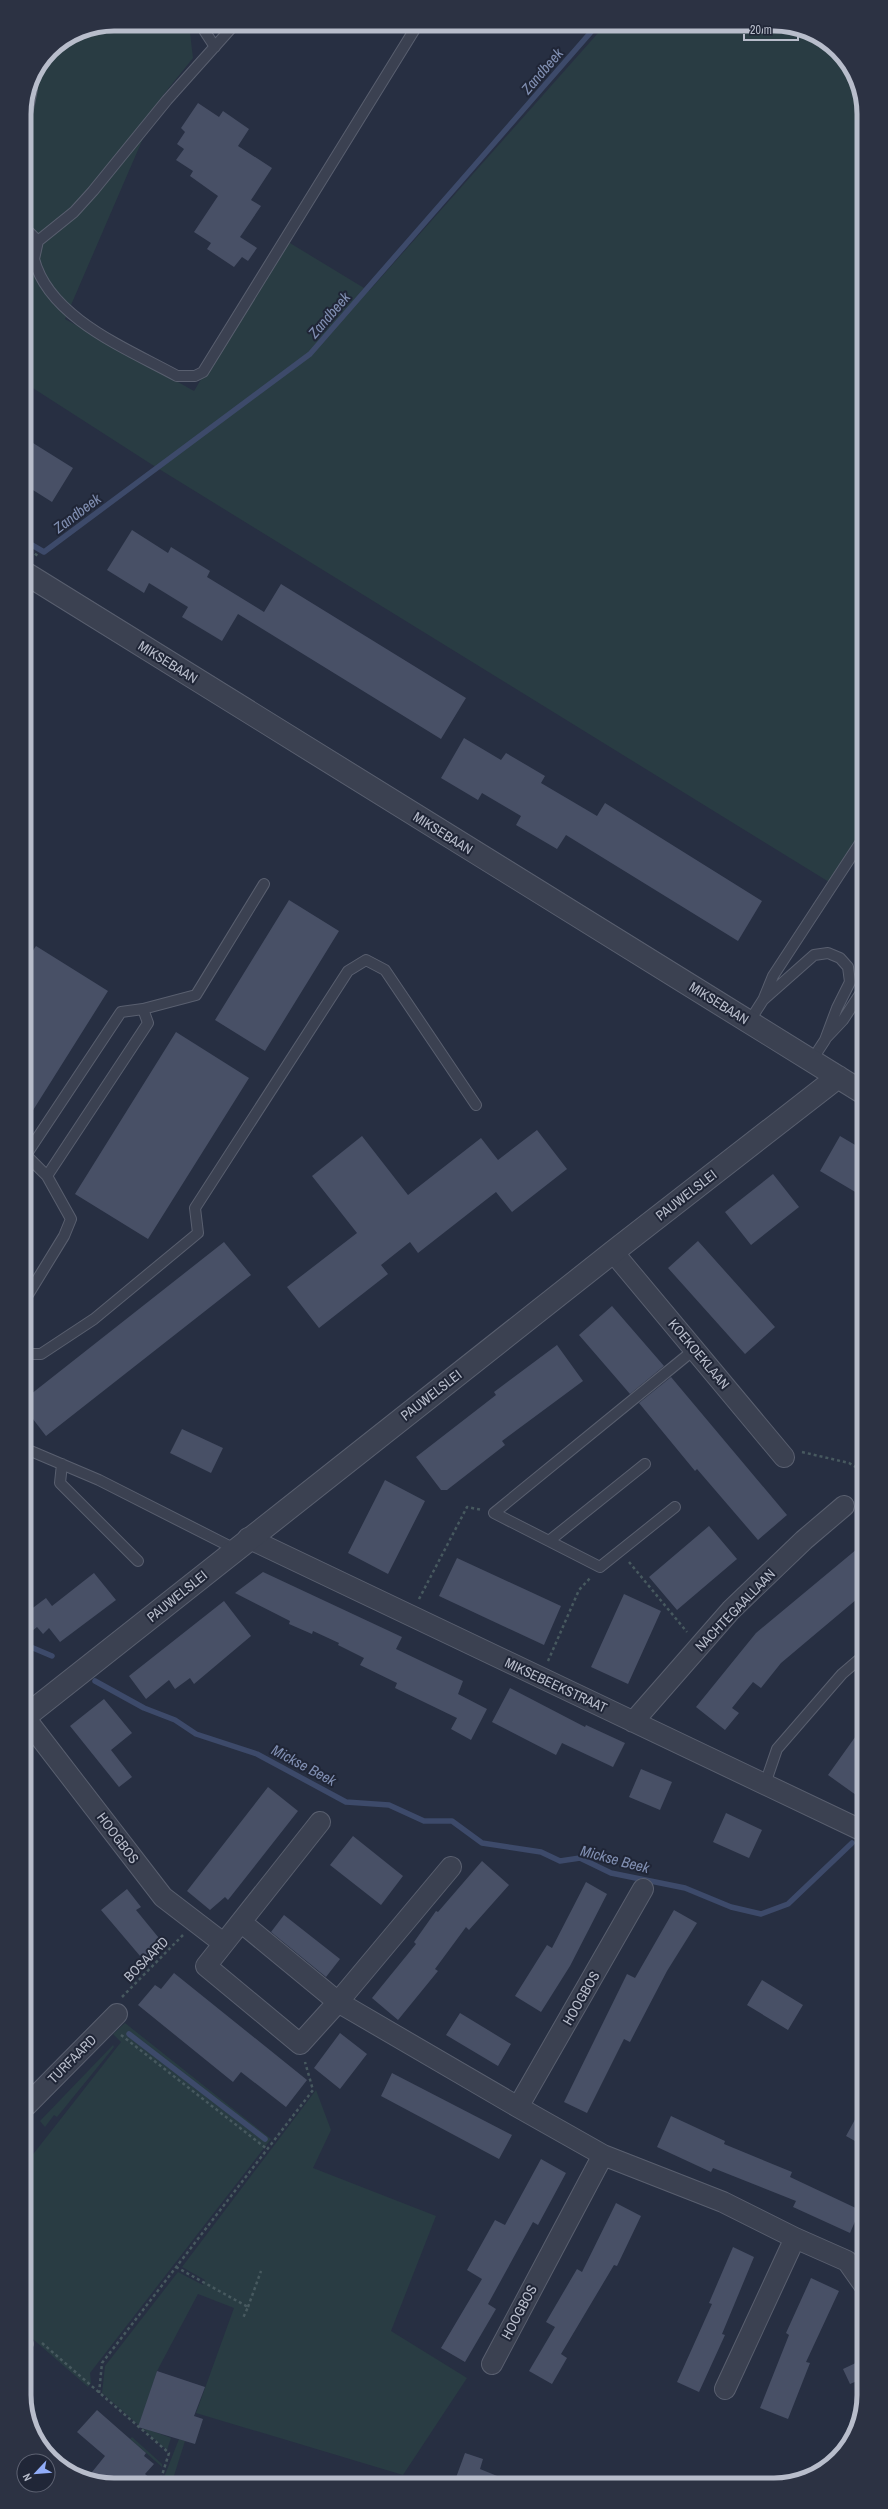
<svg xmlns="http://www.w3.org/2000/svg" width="888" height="2509" font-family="'Archivo Narrow',sans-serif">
	<rect width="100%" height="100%" fill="#272f42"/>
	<path fill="#293c43" d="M114 24H189L193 58 160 99 65 319 194 391 285 240 369 291 606 24H780L833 46 861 90 862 829 829 882 151 464 25 383 24 108 31 79 50 50 80 31Z
		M125 2023 271 2139 90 2373 91 2383 88 2387 27 2334V2162L121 2042 113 2034Z
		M113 2045 114 2047 57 2117 54 2115 45 2127 40 2121Z
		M316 2090 331 2130 313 2168 436 2216 391 2331 467 2378 403 2475 196 2413 234 2308 198 2294 157 2371 139 2426 171 2438 167 2450 102 2393 105 2366 178 2272 203 2285 205 2280 182 2267Z
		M132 2437 162 2464V2467L130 2439Z
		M179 2439 185 2441 171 2485H161Z"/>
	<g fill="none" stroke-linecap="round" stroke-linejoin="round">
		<path stroke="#3d4a6a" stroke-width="5.5" d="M25 541 44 552 310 354 598 24
			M26 1645 52 1656
			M95 1681 144 1708 175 1720 196 1734 257 1754 346 1802 389 1805 424 1821H452L482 1843 541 1852 560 1861 580 1858 611 1873 685 1888 731 1907 761 1914 788 1904 852 1843
			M129 2034 265 2139"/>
	</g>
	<path fill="#485066" d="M198 103 219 117 223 111 249 129 238 146 272 168 251 200 261 206 240 237 257 248 248 261 242 257 234 267 207 249 211 243 194 232 218 196 190 176 193 171 176 160 184 149 177 144 185 132 181 128Z
		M25 438 73 468 52 502 25 485Z
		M132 530 168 553 171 547 210 571 207 577 264 612 281 584 466 698 441 739 238 614 222 641 182 617 188 607 149 583 144 593 107 570Z
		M464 738 501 760 506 753 545 776 541 783 597 816 605 803 762 901 738 941 566 835 557 849 516 825 521 816 482 793 478 800 441 778Z
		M289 900 339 931 265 1051 215 1020Z
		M36 946 108 991 25 1123V962Z
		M176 1032 249 1078 148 1239 75 1194Z
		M537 1130 567 1169 512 1212 496 1192 418 1253 410 1242 381 1265 388 1274 319 1328 287 1287 357 1233 312 1176 362 1136 408 1195 481 1138 498 1160Z
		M840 1136 862 1149V1196L820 1171Z
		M773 1174 799 1207 751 1245 725 1212Z
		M698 1241 775 1327 745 1354 668 1268Z
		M224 1242 251 1275 46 1436 26 1410V1398Z
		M612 1306 664 1366 630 1394 579 1335Z
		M557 1345 583 1381 502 1441 505 1445 447 1490H441L416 1457 496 1395 494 1392Z
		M671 1377 787 1515 758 1540 697 1469 695 1471 639 1403Z
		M182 1429 223 1448 211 1473 170 1453Z
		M385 1480 425 1501 388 1574 348 1553Z
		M709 1526 737 1559 677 1610 649 1577Z
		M863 1544V1594L781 1663 761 1688 753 1682 732 1708 739 1713 725 1730 696 1707 756 1633Z
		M457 1558 561 1606 544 1645 439 1596Z
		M263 1572 402 1637 396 1649 463 1681 458 1694 487 1709 471 1740 451 1729 457 1718 395 1688 397 1683 360 1665 364 1658 338 1645 339 1643 313 1631 312 1634 289 1624 290 1621 235 1593Z
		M94 1573 116 1600 60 1642 49 1628 43 1634 37 1627 26 1636V1613L46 1598 52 1606Z
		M624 1594 661 1611 628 1684 591 1667Z
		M224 1601 251 1636 194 1684 190 1678 175 1689 169 1680 146 1699 129 1676Z
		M510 1688 585 1727 586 1725 625 1743 613 1767 562 1743 556 1755 492 1722Z
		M104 1699 132 1733 111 1750 132 1777 119 1787 70 1726Z
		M863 1726V1800L828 1775Z
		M641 1769 672 1782 660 1810 629 1797Z
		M268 1787 298 1811 228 1900 225 1897 210 1910 187 1891Z
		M726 1813 762 1830 749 1858 713 1842Z
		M353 1836 403 1876 381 1905 330 1865Z
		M482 1861 509 1885 469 1930 466 1927 435 1969 438 1971 398 2020 372 1998 416 1944 414 1942 436 1911 438 1912Z
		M586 1882 607 1894 570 1966 541 2012 515 1996 547 1945 552 1948Z
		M127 1889 141 1907 136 1910 163 1943V1949L146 1963 101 1910Z
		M674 1910 697 1923 667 1971 630 2042 624 2039 587 2113 564 2102 627 1974 635 1978Z
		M284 1915 340 1959 326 1977 271 1932Z
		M174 1973 307 2080 286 2107 241 2072 233 2082 138 2005 155 1985 161 1989Z
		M762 1980 803 2005 788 2030 747 2005Z
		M460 2013 511 2044 498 2066 446 2035Z
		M340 2033 367 2054 340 2089 314 2068Z
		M392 2073 512 2135 499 2159 381 2096Z
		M864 2103V2146L846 2136Z
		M671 2116 725 2141 724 2144 792 2172 790 2177 860 2210 850 2233 793 2207 796 2201 713 2168 711 2172 657 2147Z
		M541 2159 566 2173 538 2225 533 2222 488 2304 496 2309 465 2362 441 2348 482 2279 467 2270 495 2220 505 2225Z
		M616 2203 641 2216 617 2266 614 2265 561 2354 567 2358 552 2384 529 2371 555 2327 546 2322 577 2269 582 2272Z
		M733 2247 754 2257 722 2334 725 2335 699 2392 677 2382 712 2304 709 2303Z
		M811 2278 839 2291 806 2362 810 2363 788 2419 760 2408 789 2335 786 2333Z
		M864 2359V2378L850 2384 843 2369Z
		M157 2371 205 2387 194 2416 203 2419 195 2444 138 2427Z
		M97 2410 146 2453 144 2456 154 2464 145 2474 158 2485H108L88 2477 105 2456 77 2432Z
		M465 2453 483 2459 480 2469 514 2483H454Z"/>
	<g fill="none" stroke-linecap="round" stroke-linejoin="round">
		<defs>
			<path id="service" d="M200 24 215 47
				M24 129 32 89 31 78
				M24 227 38 241
				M34 259C49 318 128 349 177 376H195L203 372 418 24
				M24 271 34 259 38 241 74 212 93 191 167 100 235 24
				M764 998 773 976 862 840
				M749 1022 763 1000 814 955 828 953 840 958 848 967 850 982 837 1008 825 1040 812 1060
				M827 1037 843 1020 862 991
				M47 1176 26 1155 121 1012 143 1009
				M26 1298 64 1236 71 1219 47 1176 148 1023 143 1009 196 995 264 884
				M26 1354H41L94 1319 198 1233 195 1208 348 971 366 960 385 970 476 1105
				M26 1449 99 1480 235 1549
				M62 1464 60 1483 138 1561
				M675 1507 600 1567 494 1513 695 1349
				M549 1541 645 1464
				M765 1784 777 1749 842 1674 863 1656
				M27 2343 28 2344"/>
			<path id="minor" d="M613 1252 784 1457
				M248 1538 863 1831
				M26 1719 163 1897 223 1943
				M633 1722 731 1610 804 1540 844 1506
				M320 1822 206 1966 300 2044 338 2002 451 1867
				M241 1922 338 2002 518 2107 603 2155 723 2202 795 2238 847 2261 864 2285
				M27 2105 117 2014
				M518 2107 643 1889
				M492 2364 603 2155
				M725 2389 795 2238"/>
			<path id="tertiary" d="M25 573 862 1092
				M26 1716 613 1252 838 1077"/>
		</defs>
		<use href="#service" stroke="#595f6f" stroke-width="12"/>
		<use href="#minor" stroke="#595f6f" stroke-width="22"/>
		<use href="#tertiary" stroke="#595f6f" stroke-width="24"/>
		<path stroke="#47595f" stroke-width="2.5" stroke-dasharray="3 3" stroke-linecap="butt" d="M25 547 38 556
			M802 1452 849 1463 863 1471
			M629 1562 687 1632
			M419 1599 467 1507 482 1510
			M548 1661 579 1590 591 1577
			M122 1997 183 1935
			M121 2035 267 2149
			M176 2267 248 2307 243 2318
			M248 2307 261 2271
			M42 2343 169 2453 159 2485
			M99 2393 102 2363 313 2090 305 2062"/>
		<use href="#service" stroke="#3b4151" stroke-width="10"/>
		<use href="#minor" stroke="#3b4151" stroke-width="20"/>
		<use href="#tertiary" stroke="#3b4151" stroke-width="22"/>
	</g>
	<g text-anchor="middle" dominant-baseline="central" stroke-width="4" stroke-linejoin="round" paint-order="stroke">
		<g font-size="14" fill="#b8bdcb" stroke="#202637">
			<text transform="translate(168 662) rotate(32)">MIKSEBAAN</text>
			<text transform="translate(443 833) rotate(32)">MIKSEBAAN</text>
			<text transform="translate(719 1003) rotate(32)">MIKSEBAAN</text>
			<text transform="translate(686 1195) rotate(-38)">PAUWELSLEI</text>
			<text transform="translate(699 1354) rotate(50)">KOEKOEKLAAN</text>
			<text transform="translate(431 1395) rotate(-38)">PAUWELSLEI</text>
			<text transform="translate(177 1596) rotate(-39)">PAUWELSLEI</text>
			<text transform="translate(735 1610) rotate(-46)">NACHTEGAALLAAN</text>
			<text transform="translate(556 1685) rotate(25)">MIKSEBEEKSTRAAT</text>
			<text transform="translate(118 1838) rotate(53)">HOOGBOS</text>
			<text transform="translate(146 1959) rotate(-45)">BOSAARD</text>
			<text transform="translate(581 1998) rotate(-60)">HOOGBOS</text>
			<text transform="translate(72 2059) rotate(-45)">TURFAARD</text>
			<text transform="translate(519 2312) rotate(-62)">HOOGBOS</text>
		</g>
		<g font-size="15" font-style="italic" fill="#808fb2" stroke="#202637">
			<text transform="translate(542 71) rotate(-49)">Zandbeek</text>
			<text transform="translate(329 315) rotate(-49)">Zandbeek</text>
			<text transform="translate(77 513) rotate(-37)">Zandbeek</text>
			<text transform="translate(304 1765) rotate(28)">Mickse Beek</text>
			<text transform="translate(615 1859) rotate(15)">Mickse Beek</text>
		</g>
	</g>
	<path d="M0 0H888V2509H0ZM114 31H774A83 83 0 0 1 857 114V2395A83 83 0 0 1 774 2478H114A83 83 0 0 1 31 2395V114A83 83 0 0 1 114 31Z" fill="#2c3243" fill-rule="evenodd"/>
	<path fill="none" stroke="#b8bdcb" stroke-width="5" d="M114 31H774A83 83 0 0 1 857 114V2395A83 83 0 0 1 774 2478H114A83 83 0 0 1 31 2395V114A83 83 0 0 1 114 31Z"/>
	<g transform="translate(36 2473) rotate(244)"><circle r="19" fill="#202637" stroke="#5d6272"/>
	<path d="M0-3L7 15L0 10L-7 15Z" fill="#91acf7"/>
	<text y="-6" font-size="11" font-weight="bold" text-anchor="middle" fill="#b8bdcb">N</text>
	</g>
	<path d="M744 34v6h54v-6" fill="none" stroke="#b8bdcb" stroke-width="2"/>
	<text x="750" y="34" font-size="12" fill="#b8bdcb" stroke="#202637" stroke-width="3" paint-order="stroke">20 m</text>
</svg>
